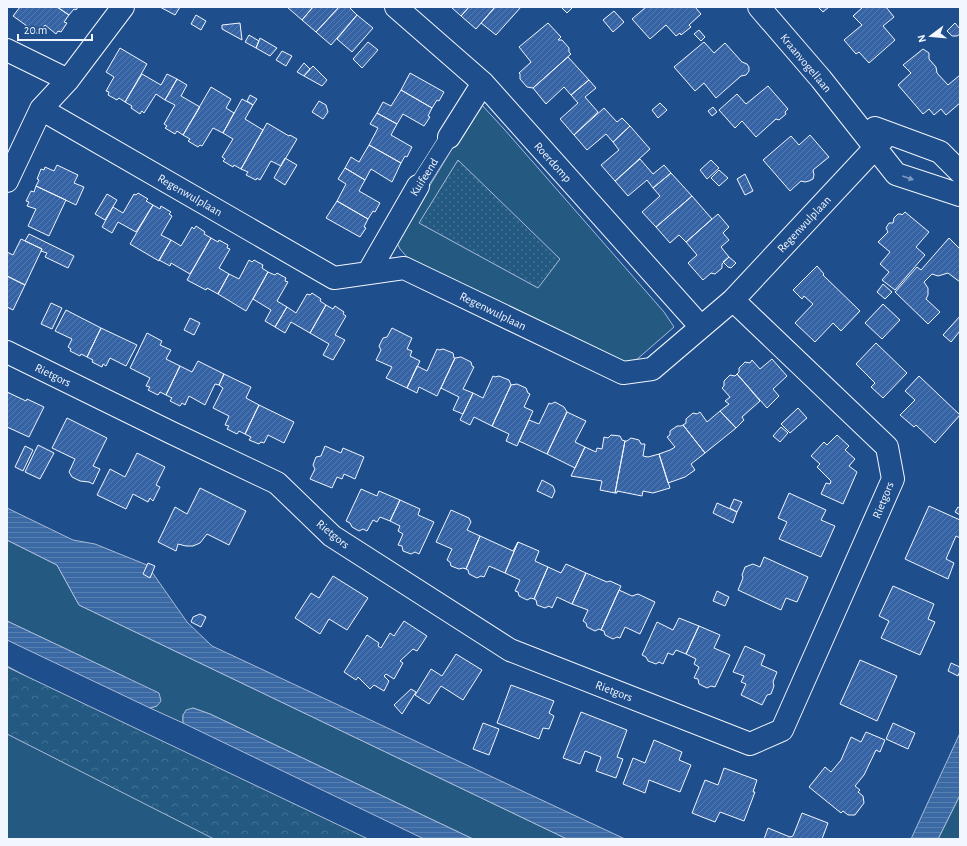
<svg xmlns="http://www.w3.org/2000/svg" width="967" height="846" font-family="'Alegreya Sans',sans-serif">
	<defs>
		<pattern id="forest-crowns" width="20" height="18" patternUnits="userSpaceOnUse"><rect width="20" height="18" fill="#245a82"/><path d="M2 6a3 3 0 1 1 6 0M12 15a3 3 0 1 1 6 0" fill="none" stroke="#447295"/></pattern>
		<pattern id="park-dots" width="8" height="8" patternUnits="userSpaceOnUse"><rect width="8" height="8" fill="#245a82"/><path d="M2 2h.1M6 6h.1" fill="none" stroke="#447295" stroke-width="1.8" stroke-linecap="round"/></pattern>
		<pattern id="water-rules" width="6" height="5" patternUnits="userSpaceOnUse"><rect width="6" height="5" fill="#3b69a3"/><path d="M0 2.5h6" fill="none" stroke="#587fb1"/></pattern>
		<pattern id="building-hatch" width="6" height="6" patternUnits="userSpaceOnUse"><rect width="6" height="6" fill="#3563a3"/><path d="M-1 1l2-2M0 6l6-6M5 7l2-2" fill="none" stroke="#537ab1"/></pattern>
	</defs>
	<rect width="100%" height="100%" fill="#1f4e8c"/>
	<path fill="#245a82" stroke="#a8bbd7" d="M480 103 504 129 664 312 674 327 635 361 619 365 591 349 407 257 400 249 396 241Z
		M7 540 57 565 79 605 567 839H473L210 714 193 708 183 715V723L150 708 157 706 125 677 7 621Z
		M7 666 328 839H7Z
		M960 795V839H938Z"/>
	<path fill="url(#forest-crowns)" stroke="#a8bbd7" d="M7 667 368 839H214L7 734Z"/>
	<path fill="url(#park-dots)" stroke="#a8bbd7" d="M458 160 560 259 538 288 419 223Z"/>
	<path fill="url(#water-rules)" stroke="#a8bbd7" d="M7 508 73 540 95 544 147 565 187 622 212 646 625 839H567L79 605 57 565 7 540Z
		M7 621 159 693 161 701 157 706 150 708 7 640Z
		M193 708 210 714 473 839H424L183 723V715L186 710Z
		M960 733V795L938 839H911Z"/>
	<path fill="url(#building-hatch)" stroke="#f2f6ff" d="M20 7H57L69 15 64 22 67 23 61 32 58 31 56 34 45 25 38 34 13 16Z
		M57 7H78L76 10 74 9 69 15Z
		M160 7H180L175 15Z
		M287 7H313L302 20Z
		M313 7H339L316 32 302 20Z
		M339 7H349L357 15 331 45 316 32Z
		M451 7H469L461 16Z
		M469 7H495L476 29 461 16Z
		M495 7H521L496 35 481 23Z
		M561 7H573L567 13Z
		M646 7H695L701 14 689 25 691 27 681 35 680 33 676 36 666 25 650 39 632 19Z
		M818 7H829L823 12Z
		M863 7H886L894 17 883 26 895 40 869 63 859 52 856 54 844 40 862 25 853 16Z
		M614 11 624 22 613 32 603 20Z
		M196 15 206 21 201 30 191 24Z
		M357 15 373 28 352 52 337 39Z
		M240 23 242 40 222 29V25Z
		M548 23 561 37 558 40H562L569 48V52L571 54 533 88 527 87 520 79V74L519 73 531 62 519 47Z
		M955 23 960 29V34L957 36H952L947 31Z
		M699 30 705 37 701 41 694 34Z
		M249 35 259 41 256 48 245 42Z
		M260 38 277 48 270 56 256 48Z
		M368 42 378 50 362 68 353 59Z
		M704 42 714 53 725 43 742 62 747 64 749 67V71L746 75 741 76 716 98 704 83 695 91 674 67Z
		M120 48 147 64 125 102 119 98 117 100 108 95 109 92 106 91 114 77 106 72Z
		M923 49 929 53V59L936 67 937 73 948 85 960 75V103L946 115 941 109 934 115 929 109 923 114 898 85 911 73 903 65Z
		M282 51 292 56 286 66 276 60Z
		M568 57 589 80 571 95 564 87 546 104 533 88Z
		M304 63 310 69 304 76 297 72Z
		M313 66 327 80 322 86 304 76Z
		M410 73 444 92 439 101 437 100 432 108 401 90Z
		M142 74 161 85 167 74 177 79 165 100 156 94 144 113 142 111 140 114 131 108 132 106 125 102Z
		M177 79 187 85 181 96 200 107 183 135 177 131 175 134 165 128 167 126 164 124 175 105 165 100Z
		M589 80 596 88 585 97 598 112 574 135 560 119 578 103 571 95Z
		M768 86 788 109 785 112 786 114 779 120 776 119 756 137 742 121 735 128 719 110 737 94 746 104Z
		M211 87 231 99 226 108 234 113 223 133 213 128 202 146 200 145 198 147 188 141 190 139 183 135Z
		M401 90 432 108 428 116 430 117 424 126 403 114 397 124 377 113 383 102 391 106Z
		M250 95 257 99 253 105 247 101Z
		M242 99 253 105 245 119 263 130 241 169 234 165 233 167 223 161 225 159 222 157 233 139 223 133Z
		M319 101 326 105 328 112 323 119 312 112Z
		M660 103 667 110 658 118 652 110Z
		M713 107 717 112 712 116 708 111Z
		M604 108 617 122 622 118 630 126 613 142 606 134 587 150 574 135Z
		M377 113 397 124 391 135 412 147 407 157 405 156 401 163 369 145 378 128 370 124Z
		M267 123 289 136 290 135 297 139 281 166 271 161 260 180 257 178 256 180 246 175 248 172 241 169Z
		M630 126 650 149 615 181 601 165 619 150 613 142Z
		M810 135 829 157 813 170 814 175 813 179 809 181 805 182 801 181 790 191 763 160 791 136 799 145Z
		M369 145 401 163 392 182 371 169 365 180 345 168 351 157 359 162Z
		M285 158 297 165 285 185 274 178Z
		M640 159 653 174 664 165 671 173 653 188 647 180 628 196 615 181Z
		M711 160 719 168 707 179 700 170Z
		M57 165 78 175 74 183 84 187 76 205 36 186 39 180 37 179 41 169 44 170 45 167 54 171Z
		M345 168 365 180 359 191 380 203 375 212 373 211 368 219 337 201 346 184 338 179Z
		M719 170 728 178 719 186 711 178Z
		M671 173 692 196 656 227 642 212 660 196 653 188Z
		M745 174 753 191 745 195 737 179Z
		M36 186 66 200 49 236 28 226 36 209 27 206 29 202 26 201 31 191 34 192Z
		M138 193 148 199 146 201 153 205 136 232 118 222 112 233 102 227 113 207 123 213 134 194 136 195Z
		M107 194 117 200 105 220 95 214Z
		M692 196 712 219 686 242 679 235 670 243 656 227Z
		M337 201 368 219 364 227 366 228 360 237 326 218Z
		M153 205 160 209 161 206 171 212 169 214 172 216 161 235 171 240 159 261 130 244Z
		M905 212 929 232 916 247 925 255 895 290 882 280 889 272 880 264 890 252 878 242 888 232 886 228 889 223H893L894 218 898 214H901L902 215Z
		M718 214 729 227 723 233 729 240 721 247 729 257 722 264V268L715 274 711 273 703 280 688 263 697 255 686 242Z
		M196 226 205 232 204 234 211 238 190 274 171 263 170 266 159 260 171 240 181 246 192 227 194 229Z
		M29 234 74 256 68 268 45 257 47 253 41 251 42 249 25 241Z
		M211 238 218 242 219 240 228 245 227 248 230 249 219 268 229 274 218 294 207 288 206 290 187 280Z
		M949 238 959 248 960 247V282L948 273 938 276 932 274 924 282 928 288V295L926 299 940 312 928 324 895 292 917 267 921 270Z
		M21 239 42 249 25 285 7 276V252L13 255Z
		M729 257 736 263 731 268 728 267 723 262Z
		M249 260 252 262 254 260 263 265 262 268 268 272 246 311 218 294 229 274 239 279Z
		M817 266 824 274 823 275 860 311 841 331 833 323 815 342 795 323 813 304 804 296 802 299 793 290Z
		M268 272 275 275 277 273 286 278 285 281 288 282 277 301 287 307 275 327 265 321 271 310 253 299Z
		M7 276 25 285 13 310 7 307Z
		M883 284 892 292 885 299 877 292Z
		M312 293 321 299 320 301 326 305 310 333 291 322 285 333 275 327 287 307 296 313 307 294 310 295Z
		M51 303 62 308 52 329 41 324Z
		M883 304 900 320 882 339 865 323Z
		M326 305 333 309 335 306 344 312 343 314 346 316 335 335 345 340 333 360 323 355 329 344 310 333Z
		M66 310 101 328 87 357 81 354 80 356 70 351 71 349 68 347 72 339 55 331Z
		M960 316V331L951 342 943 335Z
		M190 318 200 323 194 335 184 330Z
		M101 328 137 345 126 366 110 358 106 366 103 364 102 367 92 362 93 360 87 357Z
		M392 328 412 338 407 349 412 351 410 356 420 361 407 388 386 378 392 367 376 360 381 350 379 346 383 338 387 337Z
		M147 333 162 341 160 345 171 350 166 359 180 366 166 395 160 392 158 395 148 390 150 387 146 386 150 378 130 368Z
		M876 343 907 373 883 398 871 387 875 383 856 364Z
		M437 349 439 350 443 349 453 353 454 358H455L437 396 419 387 417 393 407 388 417 366 427 371Z
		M461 357 471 362 472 366 474 367 463 389 473 393 463 414 453 410 459 397 441 388 455 358Z
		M772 359 787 376 773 389 779 396 767 408 737 374 739 372V368L745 362 750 363 752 360 760 369Z
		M198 361 224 374 219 385 215 384 205 405 189 396 185 405 182 403 180 406 170 401 172 398 166 395 180 366 192 372Z
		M224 374 251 387 246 398 259 405 245 434 239 431 237 434 227 429 229 426 225 425 229 416 213 408 223 388 219 385Z
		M737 374 760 401 742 417 744 420 736 428 720 411 729 404 725 401 730 397 722 388 724 386V381L730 375 735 376Z
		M493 376 495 377 499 376 509 380 511 385 492 426 474 417 470 425 460 420 473 393 483 398Z
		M919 376 960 415 935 443 916 425 914 427 900 415 915 400 905 391Z
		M517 384 526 388 528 393 530 394 524 407 533 411 517 446 506 441 509 434 492 426 511 385Z
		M7 392 26 401 27 399 44 407 29 437 7 427Z
		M555 402 564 407 567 412 547 454 519 441 529 420 539 424 549 403 551 404Z
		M259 405 294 422 284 443 268 435 264 443 261 442 259 444 249 440 251 437 245 434Z
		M798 408 807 418 790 433 781 424Z
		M720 411 736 428 705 453 683 425 686 423V419L693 413 697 414 700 412 707 422Z
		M567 412 586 421 575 442 585 447 575 468 547 454Z
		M67 418 107 438 93 466 100 469 93 484 89 482 80 481 72 477 69 472 75 459 52 448Z
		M683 425 705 453 691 464 695 470 685 477 668 483 659 454 670 450 675 447 667 437 670 435V431L677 426H681Z
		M781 427 788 433 780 442 773 436Z
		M611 435 620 436 622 440 625 441 615 493 600 490 602 481 571 476 585 447 596 452 597 448 602 449 604 437 608 438Z
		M837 435 849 446 845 450 855 459 849 466 857 472 843 504 821 494 826 483 830 484 831 481 817 467 820 464 811 456 824 442 827 445Z
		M631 438 639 440 641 444H645L643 456 648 457 659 454 670 488 653 493 643 491 642 496 617 491V493H615L625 441H627Z
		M38 445 54 453 40 479 25 472Z
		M25 446 33 450 23 471 15 467Z
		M325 446 341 453 343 448 364 457 355 479 344 474 342 479 337 477 332 488 310 479 315 469 313 465 316 457 321 456Z
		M137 453 165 467 156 485 160 487 153 501 150 498 148 502 133 494 126 509 97 495 110 469 125 477Z
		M542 480 553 486 555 491 552 498 537 491Z
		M200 488 246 511 229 545 207 534 200 543 193 546H186L178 544 176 551 158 542 175 507 187 514Z
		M361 489 377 496 379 491 400 500 390 521 380 517 377 522 373 520 367 531 363 529 359 531 352 527 350 523 346 521Z
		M789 493 826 510 821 520 835 526 821 557 779 539 787 522 778 518Z
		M734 499 742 502 737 512 730 508Z
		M400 500 420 509 418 515 434 522 419 554 415 552 411 554 403 551 402 546 398 545 403 534 398 531 400 526 390 521Z
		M717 503 737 512 733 523 713 513Z
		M929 506 960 520V538L956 536 946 559 954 563 948 579 905 559Z
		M958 507 960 508V515L955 512Z
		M451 510 469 518 471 522 467 530 480 536 466 569 463 568 459 569 451 566 450 562 447 560 452 549 436 542Z
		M480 536 513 551 518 542 505 573 489 566 484 577 481 576 477 578 469 574 468 570 466 569Z
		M518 542 539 551 535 561 548 567 534 599 531 598 527 600 519 596 518 592 515 591 520 580 505 573Z
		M764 557 808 577 797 602 786 598 781 610 738 590 743 578 742 575 745 567 753 564 760 567Z
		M148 563 155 566 150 578 143 574Z
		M566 564 586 573 572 604 557 597 552 608 549 606 545 608 537 605 536 600 534 599 548 567 561 573Z
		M586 573 607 582 610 581 621 586 601 630 599 629 595 631 587 627 586 623 583 621 588 610 572 604Z
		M333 576 368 598 347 630 329 619 320 634 295 618 311 593 319 598Z
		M893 586 934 604 928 619 935 622 920 655 881 638 889 621 879 616Z
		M619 590 632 596 638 594 655 602 640 634 625 627 620 638 617 637 613 639 605 635 604 631 601 630Z
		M717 591 729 597 725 606 713 601Z
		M200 614 206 617 201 627 191 622 193 617Z
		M679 618 699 626 686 654 676 650 673 655 668 653 663 664 659 662 656 664 648 661 646 657 642 655 657 622 673 630Z
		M404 621 427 636 417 651 413 649 400 661 403 663 394 679 386 674 384 676 389 681 384 691 374 685 370 689 358 677 356 680 344 672 367 635 379 643 378 646 381 648 390 633 394 636Z
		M699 626 720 635 714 648 730 655 715 687 711 686 707 688 699 684 698 679 694 678 699 667 694 664 696 659 686 654Z
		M745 646 765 655 761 665 777 672 773 682 774 686 771 694 767 695 762 705 741 695 746 684 741 682 744 676 733 672Z
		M456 654 482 670 463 700 441 686 429 704 415 695 431 669 442 676Z
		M860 660 897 676 877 721 840 704Z
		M951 663 960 667V671L958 676 948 671Z
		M511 685 554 701 549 713 554 716 549 729 543 728 539 739 497 723Z
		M411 689 416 692 402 714 394 705Z
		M581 712 627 730 617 757 623 759 616 778 596 771 601 757 585 751 580 764 563 758Z
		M483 723 499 729 489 755 473 749Z
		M893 723 915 733 908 749 886 739Z
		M866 732 885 740 880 752 876 750 864 775 855 786 860 790 858 792 863 796 864 803 855 815H848L843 811 841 813 809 787 825 767 831 772 841 760 851 737 861 742Z
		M654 740 682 752 679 760 691 765 680 792 649 780 645 793 623 784 633 758 645 763Z
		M724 768 757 780 753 792H755L744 821 720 812 715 822 692 813 705 780 718 785Z
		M802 813 828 823 822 839H764L768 828 790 837 793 836Z"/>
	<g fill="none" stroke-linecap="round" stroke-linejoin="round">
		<defs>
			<path id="pedestrian" d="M418 186 449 137"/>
			<path id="minor" d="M396 7 483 83 701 327
				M759 7 821 79 896 174 960 195
				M7 50 68 80
				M41 109 334 278 404 268 623 373 652 369 733 300 888 134
				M875 128 940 152 960 172
				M449 137 483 83
				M7 181 41 109 68 80 123 7
				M368 273 418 186
				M7 352 172 433 277 483 332 536 510 650 750 744 782 730 893 479 887 447 733 300"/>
		</defs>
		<use href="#pedestrian" stroke="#f2f6ff" stroke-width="18"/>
		<use href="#minor" stroke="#f2f6ff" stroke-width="24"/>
		<use href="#pedestrian" stroke="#1f4e8c" stroke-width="17"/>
		<use href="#minor" stroke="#1f4e8c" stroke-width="22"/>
	</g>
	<defs><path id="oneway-solid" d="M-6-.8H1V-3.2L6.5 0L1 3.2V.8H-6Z"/></defs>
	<use fill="#7e9ac0" href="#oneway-solid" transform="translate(908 178) rotate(19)"/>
	<g text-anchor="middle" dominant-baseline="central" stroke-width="3" stroke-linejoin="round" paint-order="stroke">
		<g font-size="12" fill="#f2f6ff" stroke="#1f4e8c">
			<text transform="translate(806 63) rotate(50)">Kraanvogellaan</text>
			<text transform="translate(553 162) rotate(48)">Roerdomp</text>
			<text transform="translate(424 177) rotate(-58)">Kuifeend</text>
			<text transform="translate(190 195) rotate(30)">Regenwulplaan</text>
			<text transform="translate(804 224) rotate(-47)">Regenwulplaan</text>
			<text transform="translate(493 311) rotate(26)">Regenwulplaan</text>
			<text transform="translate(53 375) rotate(26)">Rietgors</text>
			<text transform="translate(883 500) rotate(-68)">Rietgors</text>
			<text transform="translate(333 534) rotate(39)">Rietgors</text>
			<text transform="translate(614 691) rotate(21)">Rietgors</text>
		</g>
	</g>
	<rect width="967" height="846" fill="none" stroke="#f2f6ff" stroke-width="16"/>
	<g transform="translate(931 36) rotate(254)" stroke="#1f4e8c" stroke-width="3" paint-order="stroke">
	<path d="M0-3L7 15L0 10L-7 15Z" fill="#f2f6ff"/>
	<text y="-6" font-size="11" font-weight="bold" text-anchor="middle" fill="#f2f6ff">N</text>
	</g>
	<path d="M18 34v6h74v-6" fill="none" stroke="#f2f6ff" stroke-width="2"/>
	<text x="24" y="34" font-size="12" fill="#f2f6ff" stroke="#1f4e8c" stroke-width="3" paint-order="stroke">20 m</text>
</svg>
